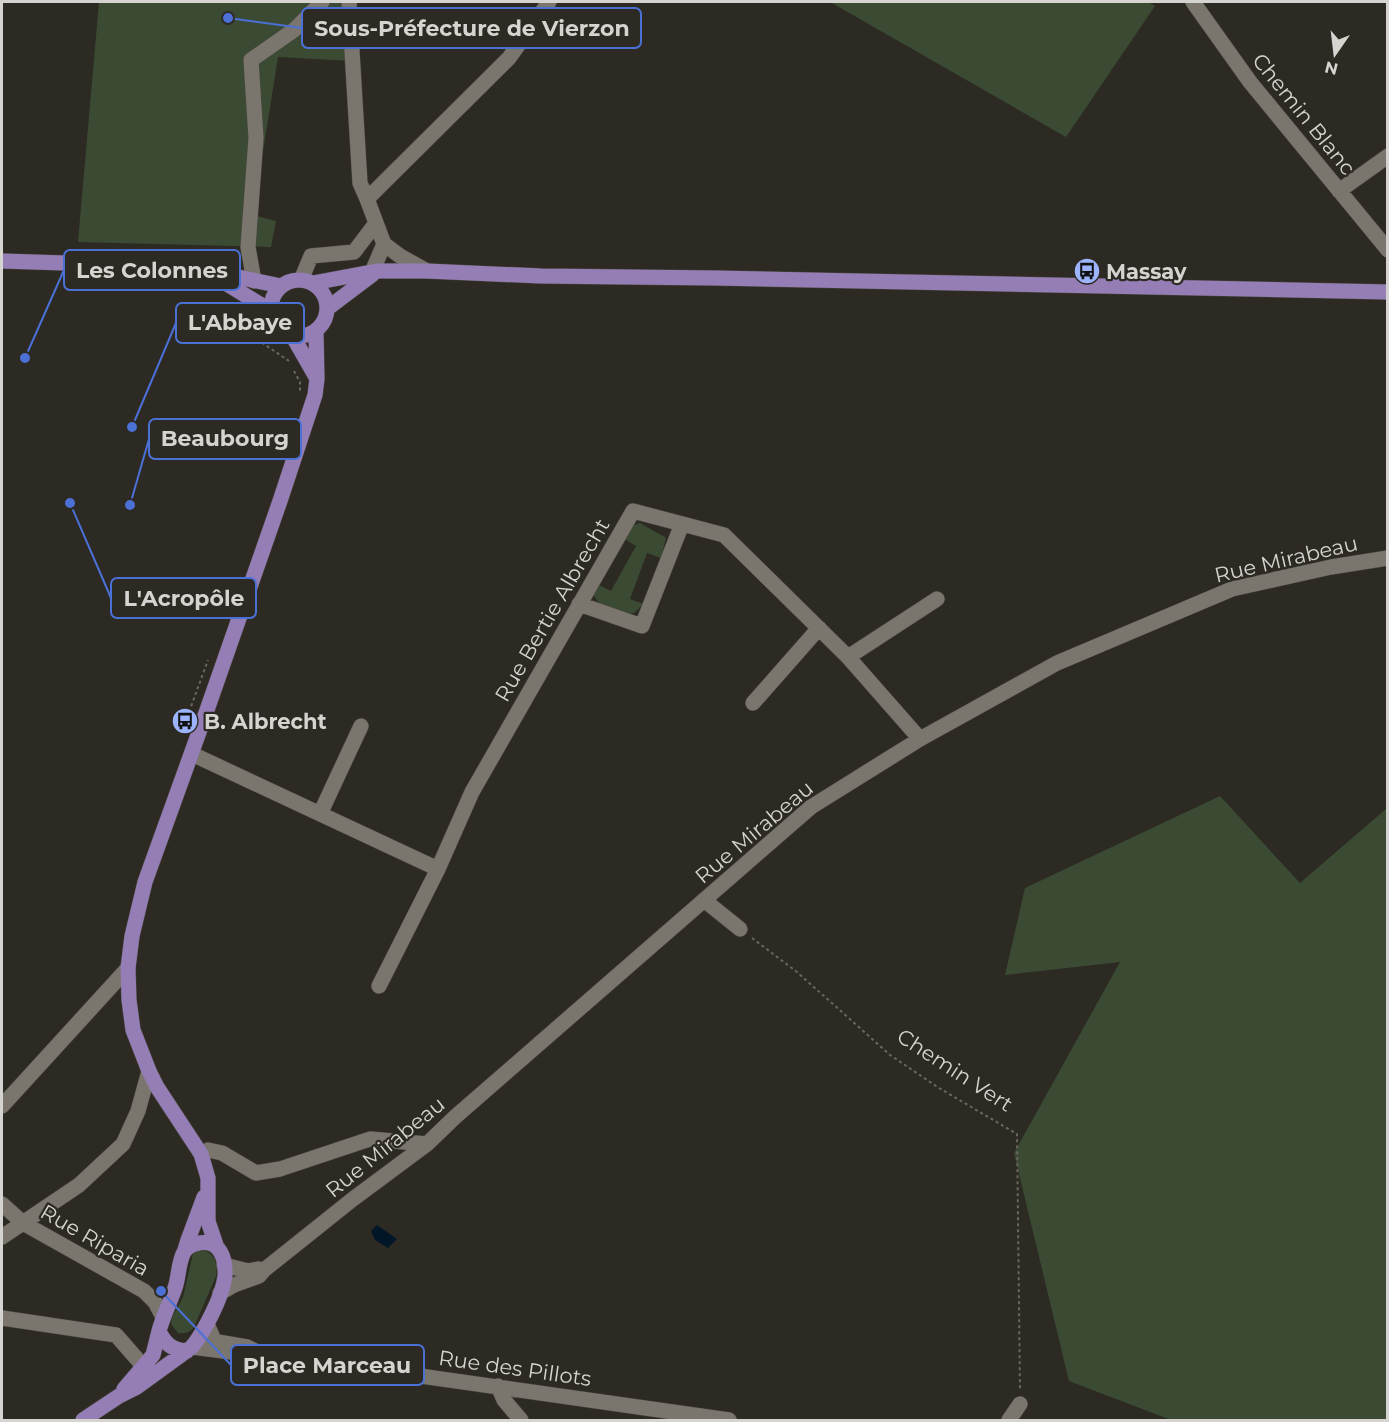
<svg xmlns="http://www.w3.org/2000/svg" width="1389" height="1422" font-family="Montserrat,sans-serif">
	<rect width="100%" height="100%" fill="#2d2a23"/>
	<path fill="#3b4b33" d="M99 2H346L351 61 278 57 253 215 276 221 271 247 78 242Z
		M830 2H1148L1155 6 1066 137Z
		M640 523 666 538 661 558 647 553 630 599 643 604 634 613 625 614 601 605 593 595 597 584 611 591 636 546 623 538 632 526Z
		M1220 796 1300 883 1387 808V1420H1171L1069 1381 1014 1153 1120 962 1005 975 1025 888Z
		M204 1250C215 1254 218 1264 216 1276L194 1327C189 1333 185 1334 178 1333L171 1324 172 1318 183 1297 193 1254 197 1251Z"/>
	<path fill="#011728" d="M377 1225 397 1239 388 1248 375 1240 371 1231Z"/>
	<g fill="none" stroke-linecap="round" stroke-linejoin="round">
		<defs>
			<path id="minor" d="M349 2 360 183 367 199
				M1193 2 1250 82 1388 250
				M1339 191 1388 156
				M427 271 400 256 384 244 367 199 509 58 549 2
				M372 272 384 244
				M301 280 311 256 354 252 376 223
				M254 281 248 247 256 138 251 60 294 30 322 2
				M579 604 642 626 682 524
				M848 657 937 599
				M753 703 819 628
				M192 754 438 869
				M320 814 361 726
				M704 900 740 929
				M379 986 438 869 472 792 633 511 724 535 848 657 920 739
				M2 1106 128 968
				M201 1154 208 1150 222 1153 256 1173 280 1169 370 1139 427 1144
				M2 1204 23 1223 144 1291 155 1302 163 1317
				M2 1237 79 1185 123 1144 138 1111 149 1071
				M264 1270 353 1199 427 1144 455 1117 811 807 920 739 1057 663 1232 589 1331 567 1388 558
				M220 1293 234 1285 259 1276 264 1270 258 1269 248 1271 224 1265
				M2 1318 116 1335 144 1367 151 1374
				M192 1347 247 1354 259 1353 247 1347 218 1342 214 1340 207 1324
				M259 1353 729 1420
				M498 1386 504 1400 521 1420
				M1009 1420 1020 1404"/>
			<path id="major" d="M2 261 190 267 281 286
				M214 276 271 311
				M271 308a28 28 0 1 1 56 0a28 28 0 1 1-56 0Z
				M313 283 377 271H427L541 276 715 278 1388 292
				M328 308 373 274
				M292 335 316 377
				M216 1245 208 1221V1178L201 1154 157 1087 149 1071 133 1030 129 1000 128 968 132 936 145 882 207 710 280 501 315 395 317 379 316 331
				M185 1250 188 1240 204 1197
				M124 1389 153 1355 159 1331
				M83 1420 119 1396 137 1387 192 1347C204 1332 223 1296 225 1276 226 1259 220 1239 199 1243 193 1244 187 1247 184 1252 178 1263 179 1277 175 1288 170 1303 163 1316 159 1331 165 1344 172 1350 187 1351"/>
		</defs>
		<use href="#minor" stroke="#4b4843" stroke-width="16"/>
		<use href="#major" stroke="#4b4843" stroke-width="16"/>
		<path stroke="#6a6761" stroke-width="2" stroke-dasharray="3 3" stroke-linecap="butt" d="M232 305 261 342 289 361
			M294 371 300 382V391
			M185 723 208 660
			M752 938 797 972 890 1055 939 1088 1017 1134 1020 1391"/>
		<use href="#minor" stroke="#7a766e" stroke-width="15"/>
		<use href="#major" stroke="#947eb5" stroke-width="15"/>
	</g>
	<defs>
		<symbol id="bus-disc" viewBox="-11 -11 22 22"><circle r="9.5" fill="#9db4fd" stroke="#2d2a23"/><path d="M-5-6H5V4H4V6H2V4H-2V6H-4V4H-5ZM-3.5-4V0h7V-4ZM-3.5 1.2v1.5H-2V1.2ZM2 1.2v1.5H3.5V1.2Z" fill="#111"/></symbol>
	</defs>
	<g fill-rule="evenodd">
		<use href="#bus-disc" x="1072" y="256" width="30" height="30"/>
		<use href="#bus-disc" x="170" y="706" width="30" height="30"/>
	</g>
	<g text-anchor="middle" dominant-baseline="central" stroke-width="4.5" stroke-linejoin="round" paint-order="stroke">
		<g font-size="21" fill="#d6d4d0" stroke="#2d2a23">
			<text transform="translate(1304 114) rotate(51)">Chemin Blanc</text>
			<text transform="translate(1286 559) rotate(-13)">Rue Mirabeau</text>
			<text transform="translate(552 610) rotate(-60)">Rue Bertie Albrecht</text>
			<text transform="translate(754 832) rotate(-40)">Rue Mirabeau</text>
			<text transform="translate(955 1070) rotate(33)">Chemin Vert</text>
			<text transform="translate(385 1147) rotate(-39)">Rue Mirabeau</text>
			<text transform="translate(95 1240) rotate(30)">Rue Riparia</text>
			<text transform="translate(515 1368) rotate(8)">Rue des Pillots</text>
		</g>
		<g font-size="21" font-weight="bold" fill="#d6d4d0" stroke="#2d2a23" text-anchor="start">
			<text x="1106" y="271">Massay</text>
			<text x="204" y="721">B. Albrecht</text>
		</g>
	</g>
	<path fill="none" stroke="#4b70d6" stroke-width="2" d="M228 18L302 28M25 358L64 270M132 427L176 323M130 505L149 439M70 503L111 598M161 1291L231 1365"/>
	<g fill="#4b70d6" stroke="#2d2a23" stroke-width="2">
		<circle cx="228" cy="18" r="6"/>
		<circle cx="25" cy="358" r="6"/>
		<circle cx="132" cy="427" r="6"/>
		<circle cx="130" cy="505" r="6"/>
		<circle cx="70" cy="503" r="6"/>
		<circle cx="161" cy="1291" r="6"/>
	</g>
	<g fill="#2d2a23" stroke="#4b70d6" stroke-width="2">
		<rect x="302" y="8" width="339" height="40" rx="6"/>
		<rect x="64" y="250" width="176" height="40" rx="6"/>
		<rect x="176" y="303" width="128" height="40" rx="6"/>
		<rect x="149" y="419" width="152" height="40" rx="6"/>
		<rect x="111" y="578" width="145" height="40" rx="6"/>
		<rect x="231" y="1345" width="193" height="40" rx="6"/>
	</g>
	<g font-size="22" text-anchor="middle" font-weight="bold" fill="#d6d4d0">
		<text x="472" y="36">Sous-Préfecture de Vierzon</text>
		<text x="152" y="278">Les Colonnes</text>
		<text x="240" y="330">L'Abbaye</text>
		<text x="225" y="446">Beaubourg</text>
		<text x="184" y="606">L'Acropôle</text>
		<text x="327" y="1373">Place Marceau</text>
	</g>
	<rect width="1389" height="1422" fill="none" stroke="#d6d4d0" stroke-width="6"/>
	<g transform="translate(1335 54) rotate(194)" stroke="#2d2a23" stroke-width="4.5" paint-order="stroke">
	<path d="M0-4.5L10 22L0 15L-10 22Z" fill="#d6d4d0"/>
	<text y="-9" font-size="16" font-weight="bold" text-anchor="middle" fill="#d6d4d0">N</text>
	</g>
</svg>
